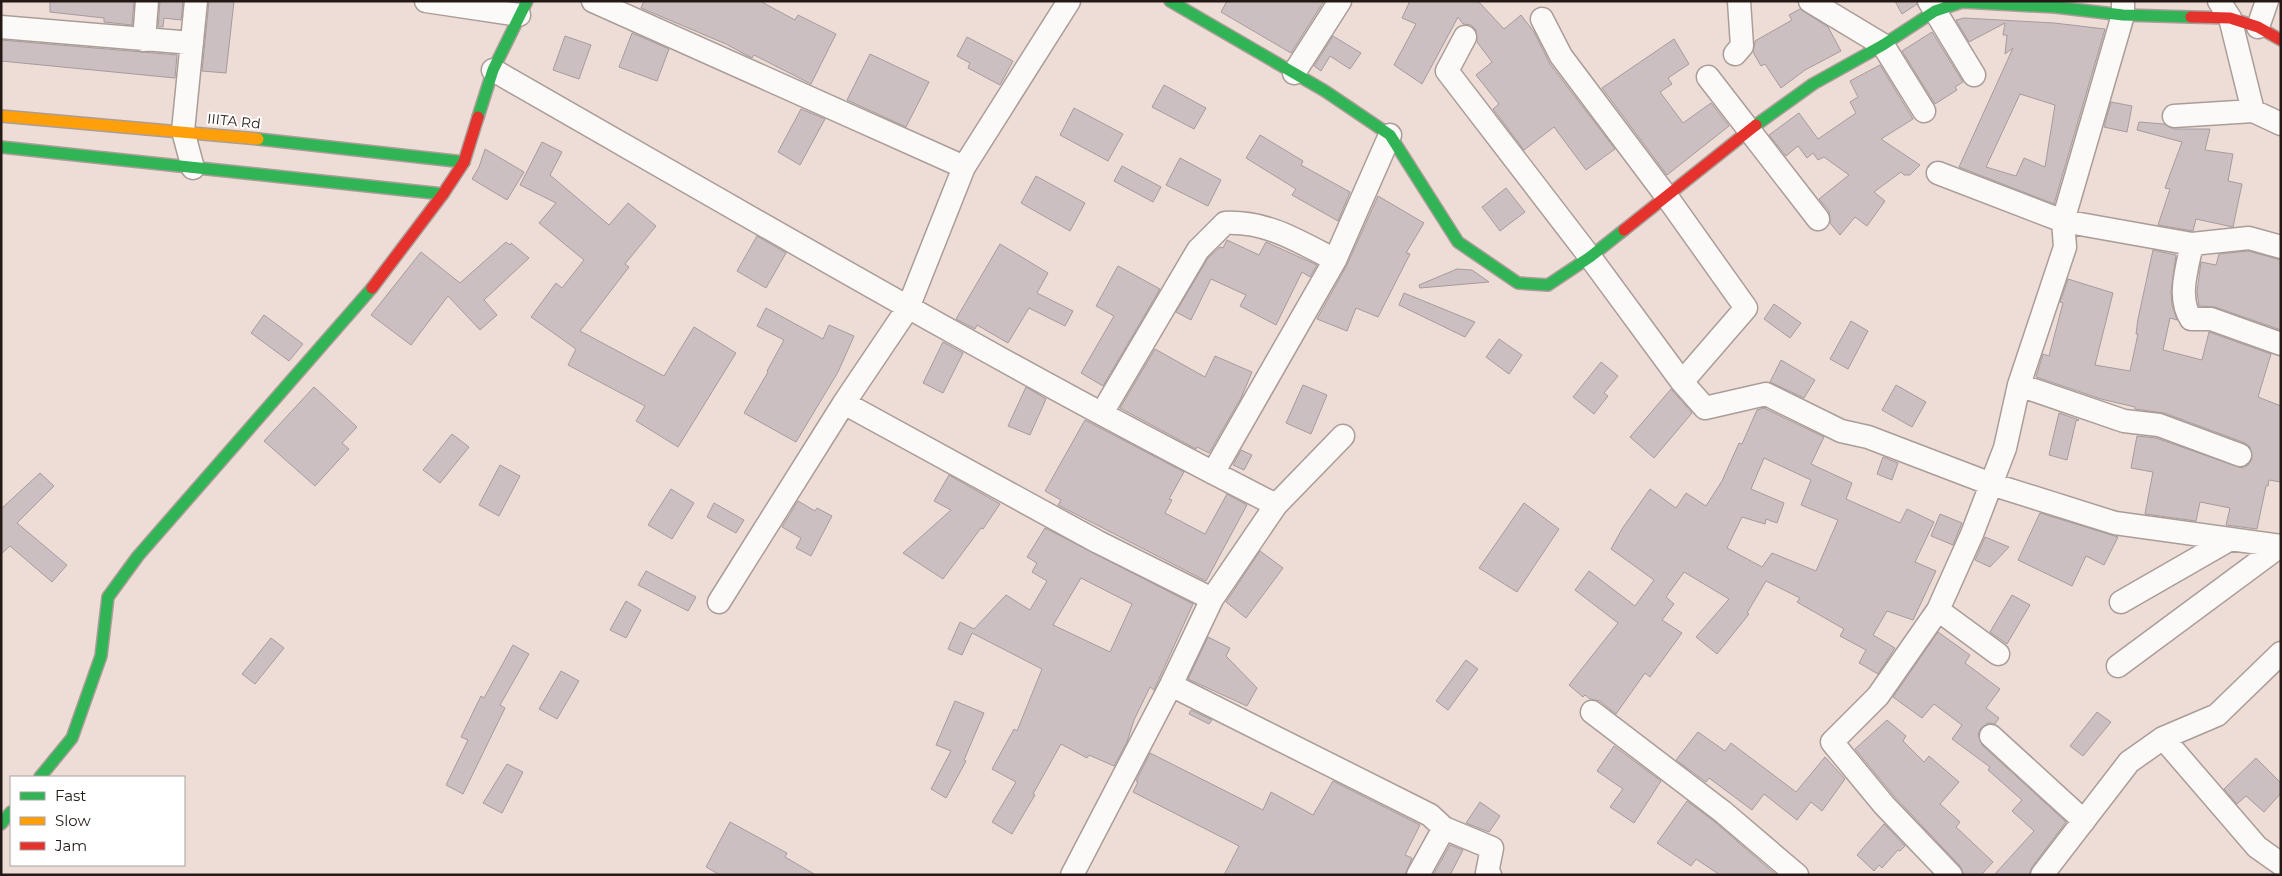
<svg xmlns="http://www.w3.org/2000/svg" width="2282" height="876" font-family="Montserrat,sans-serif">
	<rect width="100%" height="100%" fill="#eedcd6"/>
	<path fill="#cbbfc2" stroke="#a69b9d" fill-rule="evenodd" d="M50 1H134L132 25 104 22V18L50 12Z
		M160 1H183L181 20 164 18 163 27H158Z
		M209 1H234L226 73 202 71Z
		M644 1H760L795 20 798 15 836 34 811 84 754 55 752 58 726 44 641 8Z
		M1227 1H1324L1291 53 1221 12Z
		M1410 1H1478L1504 29 1521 15 1534 32 1550 64 1615 149 1586 170 1554 127 1524 150 1493 109 1499 104 1476 75 1492 62 1477 42 1476 30 1471 25 1463 24 1458 17 1422 84 1394 65 1416 24 1402 18Z
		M1895 1H1916L1917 4 1902 14Z
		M1800 9 1828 27 1841 51 1805 70 1781 88 1765 64 1761 66 1753 52 1755 41 1792 20 1789 15Z
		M1964 18 2054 23 2105 29 2054 204 1959 167 2013 48 2005 54 2007 35H2003L2005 23 1969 42 1956 20ZM2020 94 2055 105 2045 167 2024 158 2016 176 1986 167Z
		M1932 32 1963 82 1955 87 1957 90 1935 104 1902 51Z
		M632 33 669 49 657 81 619 67Z
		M565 36 591 45 579 79 553 70Z
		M1333 36 1361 53 1350 69 1330 56 1321 71 1314 66Z
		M967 37 1013 61 1000 85 968 68 970 63 957 56Z
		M1674 39 1689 64 1668 78 1672 84 1660 92 1683 123 1711 103 1729 126 1667 175 1602 88Z
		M1 40 177 55 175 78 1 61Z
		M870 54 929 82 906 127 847 100Z
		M1880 65 1913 119 1881 139 1920 165 1910 175H1904L1901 172 1874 192 1885 201 1867 226 1855 217 1840 235 1830 223 1829 211 1819 199 1849 175 1824 157 1818 160 1813 153 1807 158 1798 146 1786 156 1769 135 1799 113 1818 139 1856 113 1850 102 1858 97 1850 81Z
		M1164 85 1206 108 1194 129 1152 107Z
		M2111 102 2132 106 2127 132 2104 127Z
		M1074 108 1123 134 1108 161 1060 135Z
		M801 109 825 119 800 165 778 152Z
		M2139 122 2164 124 2174 129H2210L2205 150 2233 154 2228 181 2242 184 2233 227 2196 219 2193 231 2158 225 2170 189 2165 188 2182 142 2137 130Z
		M1260 135 1303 161 1301 165 1350 192 1338 221 1292 195 1296 189 1246 158Z
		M542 142 562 152 550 175 609 225 628 203 656 226 625 264 629 267 580 331 664 376 694 327 736 353 678 447 636 421 645 406 568 365 576 349 531 317 556 283 562 288 584 260 539 223 556 203 520 185Z
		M485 149 524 172 507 200 472 179 479 167Z
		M1180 158 1221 180 1208 206 1166 185Z
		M1122 166 1161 187 1153 202 1114 181Z
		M1036 176 1085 203 1070 231 1021 203Z
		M1506 188 1525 212 1500 231 1482 207Z
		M1378 196 1424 223 1406 253 1410 254 1378 317 1356 308 1347 331 1317 319 1347 265Z
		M757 236 786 253 766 288 737 271Z
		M1227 240 1259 255 1266 242 1317 265 1310 277 1302 272 1276 325 1240 306 1246 295 1211 279 1191 320 1176 312 1208 258 1220 247 1223 248Z
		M506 242 510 245 511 243 529 258 484 300 497 315 480 330 448 296 411 345 371 315 421 252 460 283Z
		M1000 244 1048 273 1037 293 1073 311 1065 326 1029 308 1008 343 977 325 975 329 956 319Z
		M2153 250 2176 255 2171 292 2172 305 2177 320 2170 318 2163 350 2202 360 2209 332 2271 354 2258 397 2281 406V482L2269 480 2268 486H2266L2257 529 2226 525 2230 508 2200 502 2196 521 2145 514 2153 472 2131 468 2137 436 2156 438 2242 468 2248 465 2252 459 2250 447 2245 443 2164 413 2135 409V407L2101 399 2036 377 2043 354 2049 356 2063 303 2060 302 2068 279 2113 293 2095 365 2130 371 2138 334H2136L2138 319Z
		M2248 251 2281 260V330L2215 307 2199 306 2197 292 2201 262 2216 265 2219 254Z
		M1118 266 1160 289 1103 386 1081 373 1114 316 1096 306Z
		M1457 269 1472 270 1489 282 1420 288 1419 285Z
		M1404 293 1475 322 1465 337 1399 305Z
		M1774 304 1801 323 1790 338 1764 319Z
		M766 308 823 339 829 325 854 336 838 372 796 442 744 413 768 372 767 371 784 340 757 326Z
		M264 315 303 344 289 361 251 333Z
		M1851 321 1868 331 1848 369 1830 359Z
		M1499 339 1522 355 1509 374 1486 357Z
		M943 342 963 353 943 393 923 383Z
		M1155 349 1205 377 1215 356 1252 372 1241 398 1209 453 1197 447 1196 449 1120 408Z
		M1781 360 1815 380 1804 398 1770 382Z
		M1601 362 1618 376 1604 393 1608 396 1594 414 1573 397Z
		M1303 385 1327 395 1311 434 1286 423Z
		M1896 385 1926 402 1912 427 1882 410Z
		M314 387 357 427 342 443 349 449 315 486 264 441Z
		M1026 387 1046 399 1030 435 1008 426Z
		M1671 389 1692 413 1654 458 1630 437Z
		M1764 408 1824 437 1811 464 1852 483 1846 499 1900 523 1907 509 1934 522 1915 562 1936 571 1913 620 1887 611 1873 635 1895 648 1878 674 1859 663 1866 650 1840 636 1844 629 1797 602 1800 598 1766 581 1747 613 1749 614 1717 654 1696 637 1729 599 1684 572 1666 597 1674 604 1662 620 1682 633 1650 677 1645 673 1616 714 1600 701 1590 699 1585 695 1583 697 1569 685 1618 623 1575 590 1589 571 1635 606 1654 580 1611 549 1622 529 1650 489 1676 508 1686 493 1706 506 1722 481 1739 443 1742 444 1757 410ZM1764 458 1811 480 1801 505 1838 520 1816 571 1772 553 1762 567 1727 548 1742 517 1765 524 1766 519 1777 523 1784 503 1751 489Z
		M2059 413 2079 420 2076 421 2067 460 2049 455Z
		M1085 420 1184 472 1169 499 1172 500 1165 513 1205 534 1227 494 1247 505 1206 581 1058 505 1061 500 1045 491Z
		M452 434 469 447 440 483 423 470Z
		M1241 450 1252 455 1244 470 1233 465Z
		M1883 457 1898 463 1892 480 1877 474Z
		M500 465 520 476 499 516 479 505Z
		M40 473 54 486 17 523 67 565 52 582 10 546 1 554V509Z
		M949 475 1000 504 983 529 981 528 943 579 903 553 951 510 934 501Z
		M671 489 694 503 672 539 648 525Z
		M798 501 815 511 817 508 832 516 811 556 796 548 801 538 782 527Z
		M714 503 744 520 736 533 707 517Z
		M1524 503 1559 529 1517 592 1479 568Z
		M2040 513 2118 537 2104 565 2086 556 2072 586 2018 560Z
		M1940 514 1962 523 1953 545 1931 536Z
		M1045 528 1193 604 1159 679 1154 690 1150 687 1134 720 1127 742 1114 766 1089 755 1087 758 1061 744 1033 794 1035 795 1012 834 992 822 1016 782 992 769 1014 729 1017 731 1042 669 972 633 962 655 948 649 960 622 974 629 1006 595 1030 610 1047 581 1032 572 1037 563 1027 557ZM1081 578 1132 604 1110 652 1053 625Z
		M1985 537 2009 547 1990 567 1975 560Z
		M1260 551 1283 568 1246 618 1226 602Z
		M646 571 696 597 688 611 638 585Z
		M2012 595 2030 605 2007 644 1990 632Z
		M626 601 641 610 626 638 610 630Z
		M1938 632 1970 655 1965 663 2000 689 1986 708 1999 718 1995 724 1988 723 1981 728 1978 734 1982 745 2066 822 2032 867 2029 875H1994L2034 831 2012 811 2022 800 1988 770 1990 767 1952 739 1962 725 1934 704 1922 718 1893 697Z
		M1208 637 1230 648 1226 656 1257 688 1247 706 1188 679Z
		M271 638 284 648 255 684 242 674Z
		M513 645 529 654 500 705 505 708 463 794 446 785 468 740 461 737 481 696 484 698Z
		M1466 660 1478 669 1448 710 1436 701Z
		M561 671 579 681 557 719 539 709Z
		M955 701 984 713 964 760 966 761 946 798 931 789 951 751 936 745Z
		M1191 710 1212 720 1209 724 1189 714Z
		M2097 712 2111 722 2083 756 2070 746Z
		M1887 720 1906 736 1903 741 1924 762 1929 756 1959 782 1940 804 1960 822 1956 827 1993 862 1981 875H1964L1960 866 1894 796 1855 749Z
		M1698 732 1725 751 1731 743 1796 792 1825 757 1845 779 1822 811 1811 802 1797 820 1764 794 1752 810 1709 778 1706 782 1676 760Z
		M1614 746 1661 781 1634 823 1610 807 1623 789 1597 771Z
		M1150 753 1263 810 1271 792 1313 815 1333 781 1420 825 1405 855 1412 858 1405 875H1224L1239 846 1133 792 1138 782 1136 781Z
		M2256 758 2281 783V793L2264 812 2246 796 2237 804 2224 789Z
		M507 764 523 772 502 813 483 803Z
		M1687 801 1715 822 1776 875H1720L1696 859 1691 866 1657 843Z
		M1480 802 1500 816 1489 832 1466 823Z
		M730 822 787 853 785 857 816 875H720L706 867Z
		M1884 824 1905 846 1900 851 1898 850 1882 868 1879 865 1874 871 1857 855Z
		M1450 845 1463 850 1450 875H1433Z"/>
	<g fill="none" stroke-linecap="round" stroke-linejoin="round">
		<defs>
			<path id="street" d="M426 1 519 15
				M593 1 964 167
				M1810 1 1883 45 1924 111
				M1929 1 1974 75
				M2219 1 2230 18 2253 111
				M1 27 192 43
				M2258 27 2267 1
				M1465 37 1447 71 1590 257 1682 382 1746 308 1667 197 1561 56 1542 19
				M144 40 147 1
				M1735 54 1742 46 1739 1
				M493 70C752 218 1010 370 1276 505
				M1294 73 1340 1
				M1708 77 1818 219
				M2174 116 2253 111 2281 124
				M193 168 183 131 196 1
				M1938 173 2063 221 2192 244 2249 238 2281 247
				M2192 244C2187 268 2177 298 2191 319H2211L2281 344
				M1682 382 1705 408 1766 394 1841 431 1868 437 1991 484 2115 523 2281 546
				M2019 385 2124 421 2159 425 2240 455
				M844 403 1098 542 1212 599
				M1102 413 1198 250 1225 223C1267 221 1298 241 1335 260
				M1213 473 1335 260 1390 135
				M719 602 844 403 908 308 964 167 1069 1
				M2121 602 2229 540
				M1938 610 1878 696 1832 742 1884 805 1951 875
				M1998 654 1938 610 1972 534 2005 448 2019 385 2065 247 2063 221 2123 15V1
				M2118 666 2280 546
				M1171 685 1430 815 1444 828 1418 875
				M1592 712 1723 812 1797 875
				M1991 736 2084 821
				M2163 738 2257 847 2281 864
				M1444 828 1492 848 1487 873 1490 875
				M1072 875 1171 685 1212 599 1276 505 1343 436
				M2042 875 2129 762 2163 738 2217 715 2281 653"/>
			<path id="fast" d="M1170 1 1325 91 1390 135 1458 242 1518 283 1548 285 1590 257 1624 230
				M478 117 493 70 527 1
				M1756 125 1813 84 1883 45 1935 11 1962 2 2055 7 2123 15 2191 17
				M258 139 464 162
				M1 147 443 194
				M40 777 72 738 101 656 108 597 138 556 372 288
				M1 824 11 812"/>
			<path id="slow" d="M1 116 258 139"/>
			<path id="jam" d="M2191 17 2230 18 2258 27 2281 40
				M1624 230 1756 125
				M372 288 443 194 464 162 478 117"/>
		</defs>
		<use href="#street" stroke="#aa9d98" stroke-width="25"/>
		<use href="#fast" stroke="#aa9d98" stroke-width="14"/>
		<use href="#slow" stroke="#aa9d98" stroke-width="14"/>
		<use href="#jam" stroke="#aa9d98" stroke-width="14"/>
		<use href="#street" stroke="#fcfaf9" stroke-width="22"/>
		<use href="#fast" stroke="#30b455" stroke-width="11"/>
		<use href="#slow" stroke="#ff9f0a" stroke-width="11"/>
		<use href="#jam" stroke="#e5322d" stroke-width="11"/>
	</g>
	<g text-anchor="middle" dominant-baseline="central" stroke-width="4" stroke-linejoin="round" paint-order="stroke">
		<g font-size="14" fill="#241914" stroke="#fff">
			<text transform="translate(234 121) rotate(6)">IIITA Rd</text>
		</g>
	</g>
	<rect width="2282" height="876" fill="none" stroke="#241914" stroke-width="5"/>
	<rect x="10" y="776" width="175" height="90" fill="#ffffff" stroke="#a7a3a1"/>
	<rect x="20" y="792" width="25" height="8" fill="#30b455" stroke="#a7a3a1"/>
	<text x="55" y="801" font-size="15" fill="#241914">Fast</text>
	<rect x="20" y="817" width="25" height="8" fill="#ff9f0a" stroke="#a7a3a1"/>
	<text x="55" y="826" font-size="15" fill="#241914">Slow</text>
	<rect x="20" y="842" width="25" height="8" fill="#e5322d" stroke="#a7a3a1"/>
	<text x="55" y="851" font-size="15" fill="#241914">Jam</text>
</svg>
